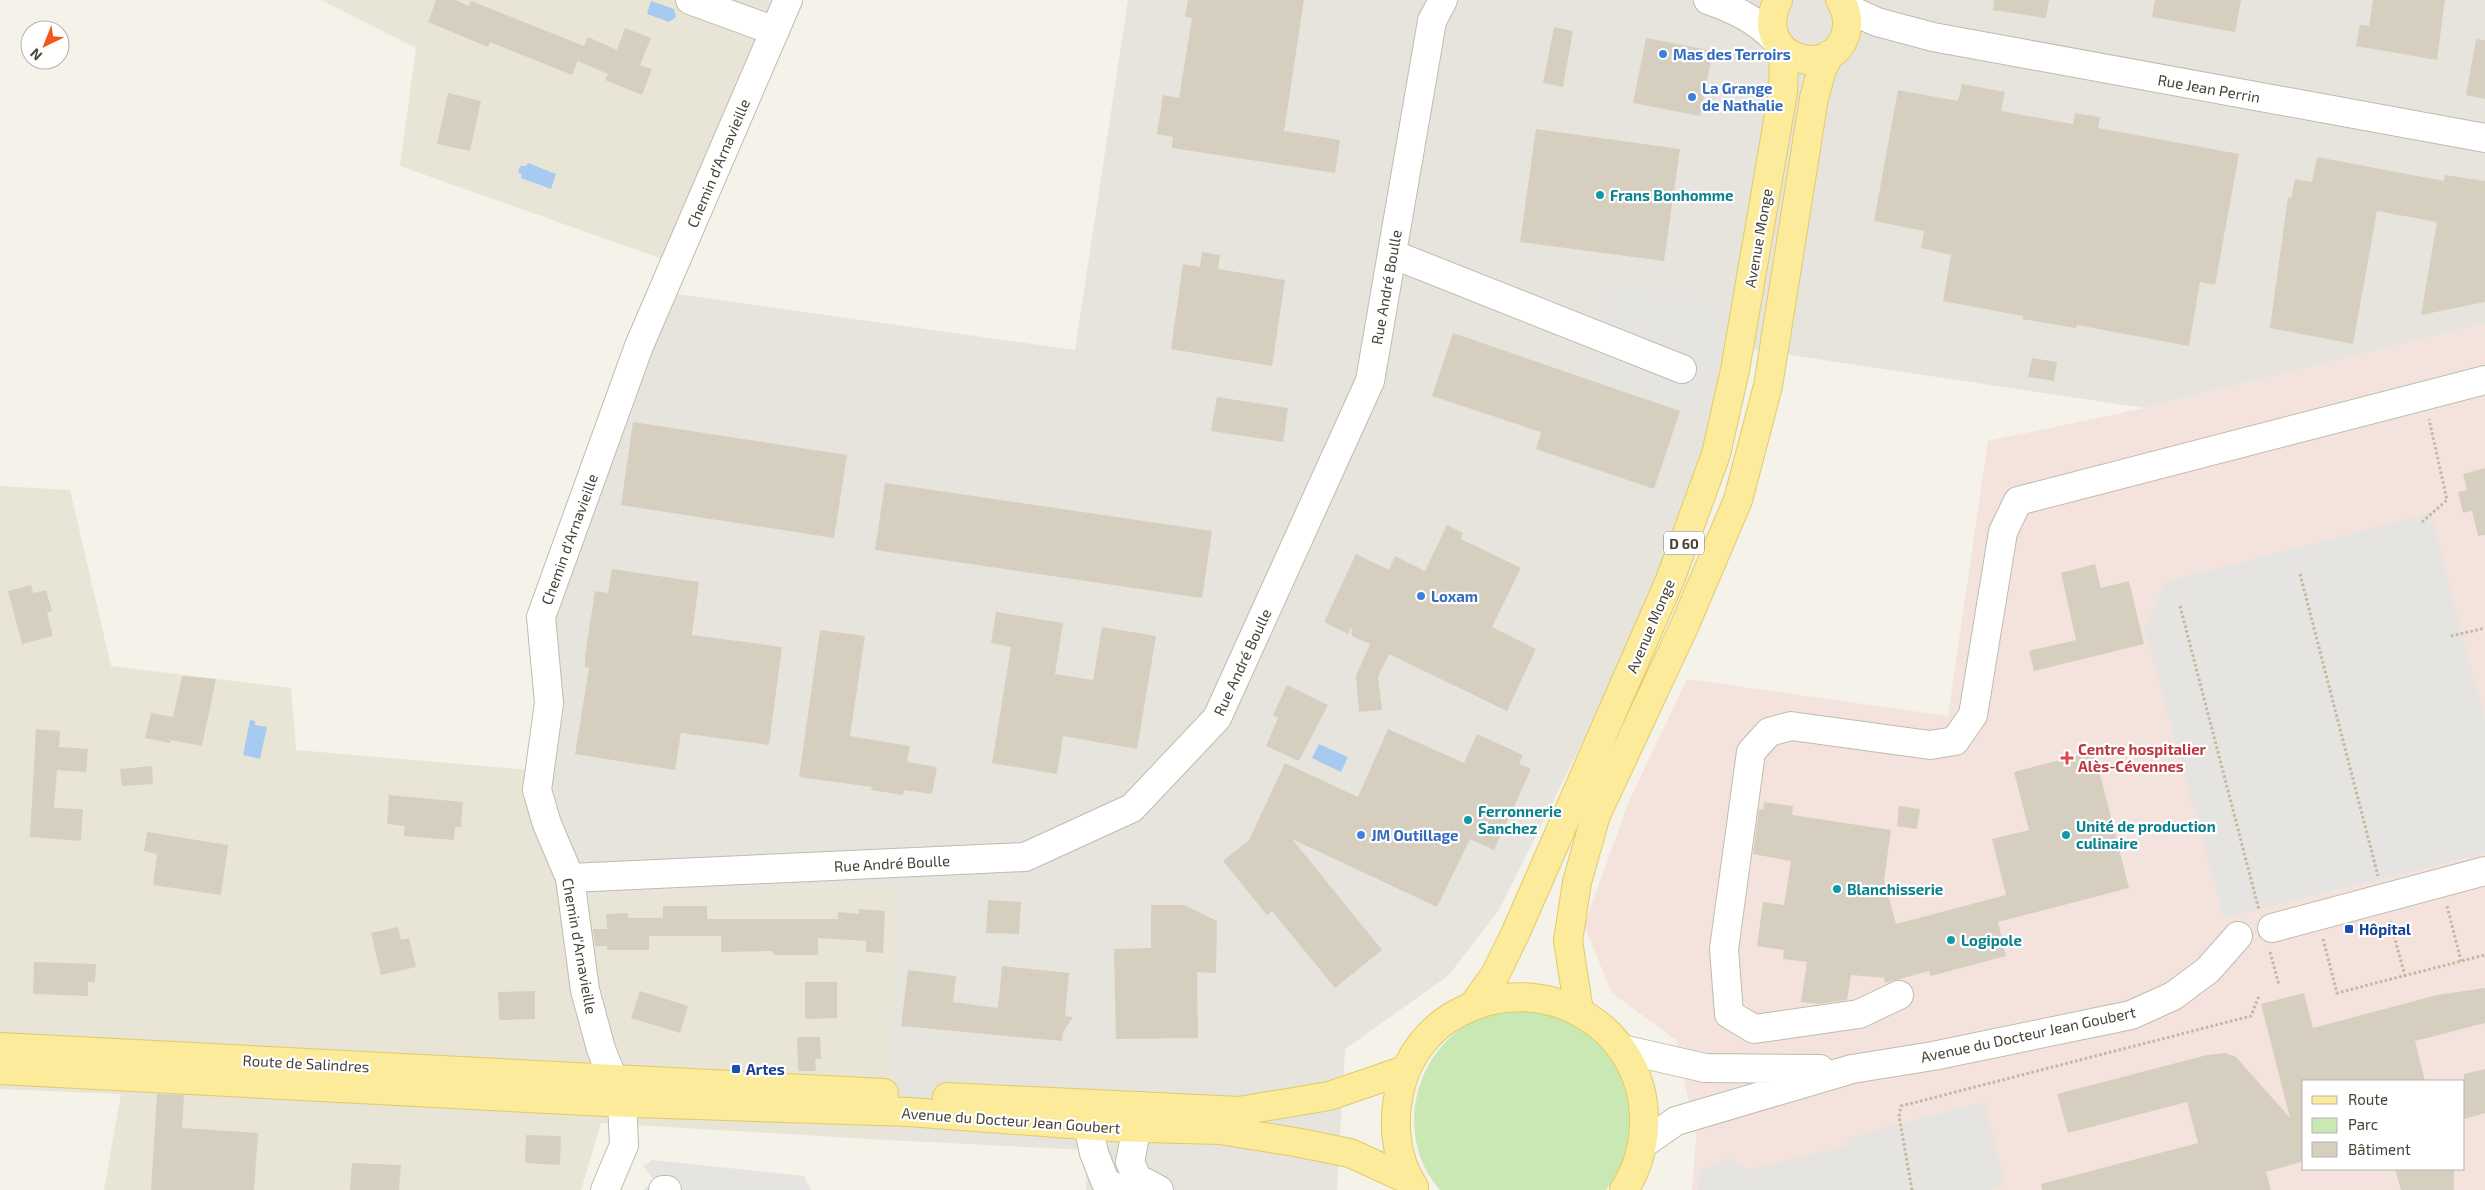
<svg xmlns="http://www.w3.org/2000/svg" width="2485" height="1190" font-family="'Exo 2',sans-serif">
	<rect width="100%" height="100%" fill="#f4f2e9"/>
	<path fill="#e8e5d7" d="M321 0H798L682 266 400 166 416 48Z
		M0 486 70 490 111 666 291 688 296 750 554 772V810L579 894 900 884 887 1140 601 1123 581 1190H104L121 1094 0 1089Z"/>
	<path fill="#e7e4de" d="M1128 0H2485V324L2144 408 1737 347 1719 416 1650 606 1499 910 1448 976 1345 1049 1337 1190H1086L1087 1150 887 1140 900 884 579 894 554 810 555 603 670 293 1075 350Z"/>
	<path fill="#f4e3dd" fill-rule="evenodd" d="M2485 324V1190H1692L1696 1136 1676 1040 1612 993 1584 926 1629 801 1687 679 1948 716 1988 441 2145 408ZM2304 1081H2464V1169H2304Z"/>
	<path fill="#cae8b3" d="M1528 1010C1539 1013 1554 1014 1565 1019 1633 1050 1651 1132 1606 1190H1440C1394 1138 1412 1054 1472 1022 1489 1013 1508 1011 1528 1010Z"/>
	<path fill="#e6e4e1" d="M1613 282 1727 304 1704 418 1583 379Z
		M2431 513 2485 721V853L2224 918 2144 627 2165 582Z
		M1984 1102 2005 1185 1988 1190H1698L1699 1171 1728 1159 1748 1170 1846 1146 1851 1137Z
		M652 1160 804 1176 811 1190H643L654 1180 643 1166Z"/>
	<path fill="#a7caf0" d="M651 1 674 9 676 17 669 22 647 14Z
		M528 163 556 174 551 189 521 178 522 175 518 172 520 166H526Z
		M250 720 255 721V725L267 727 260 759 243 755Z
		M1319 744 1348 757 1341 772 1312 758Z"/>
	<path fill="#d6cfbf" d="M436 0H455L469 6 471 1 584 46 588 37 617 50 625 28 651 38 640 65 652 69 642 95 605 80 608 74 578 61 580 55 572 75 490 42 488 47 428 22Z
		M1188 0H1304L1284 131 1340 140 1335 173 1172 148 1173 137 1157 134 1163 95 1179 98 1192 18 1185 16Z
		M1994 0H2049L2046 18 1993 10Z
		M2155 0H2241L2235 32 2152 17Z
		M2373 0H2445L2437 60 2356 46 2360 25 2369 26Z
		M1554 27 1573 31 1563 87 1543 83Z
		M1646 38 1713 51 1700 116 1633 103Z
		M2476 39 2485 40V99L2466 95Z
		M1962 84 2005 92 2001 111 2073 124 2075 113 2100 117 2098 128 2239 154 2215 285 2200 282 2189 346 2077 325 2076 328 2022 319 2023 316 1943 301 1951 255 1921 248 1924 231 1874 221 1898 90 1958 101Z
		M448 93 481 101 470 151 437 144Z
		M1536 129 1680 149 1664 261 1520 242Z
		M2317 157 2444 181 2445 175 2485 181V302L2421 315 2437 222 2377 211 2353 344 2270 328 2288 197 2291 198 2295 179 2312 182Z
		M1202 252 1220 255 1218 269 1285 280 1272 366 1171 349 1183 264 1200 267Z
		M1453 333 1680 411 1654 489 1536 449 1541 432 1432 396Z
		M2032 358 2057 362 2054 381 2028 377Z
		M1217 397 1288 408 1283 442 1211 431Z
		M633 422 847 455 834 538 621 505Z
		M2485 468V535L2478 536 2472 511 2463 513 2458 492 2467 490 2463 474Z
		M885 483 1212 531 1202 598 875 550Z
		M1447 525 1463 533 1461 539 1521 568 1492 627 1536 649 1507 711 1389 654 1378 677 1382 710 1359 712 1356 676 1370 644 1352 636 1351 627 1348 634 1324 622 1356 554 1389 570 1395 556 1425 571Z
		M2095 564 2101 588 2129 581 2144 644 2034 671 2029 651 2076 640 2061 573Z
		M612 569 699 582 692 635 782 647 769 745 681 733 675 770 575 754 589 668 585 667V656L595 591 608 593Z
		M31 585 33 593 46 590 52 611 47 612 53 636 22 644 8 591Z
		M996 612 1063 623 1055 674 1093 680 1102 627 1156 636 1137 749 1063 736 1057 774 992 763 1011 647 991 643Z
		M820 630 865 636 850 736 910 746 907 762 937 767 932 794 904 790 903 795 871 790 872 787 799 777Z
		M182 676 216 679 202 746 171 740 170 743 145 738 151 713 173 717Z
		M1287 685 1328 705 1299 761 1266 746 1278 718 1273 715Z
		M36 729 60 731 59 747 88 749 86 772 57 770 54 808 83 809 81 841 30 837Z
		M1388 729 1464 763 1477 734 1523 755 1519 764 1531 769 1494 850 1470 839 1437 907 1292 839 1382 950 1335 988 1272 911 1267 915 1223 861 1249 840 1285 763 1358 797Z
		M2094 751 2129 888 1998 922 2006 956 1931 976 1929 971 1885 983 1884 978 1851 975 1847 1000 1818 1004 1801 1002 1807 962 1783 959 1784 950 1757 946 1763 902 1784 905 1791 861 1753 854 1759 809 1763 810 1764 802 1793 806 1792 815 1891 830 1884 880 1896 924 2006 895 1992 839 2029 830 2014 772Z
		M152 766 153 784 122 786 120 769Z
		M389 795 463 802 461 827H455L454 840 404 836 405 826 387 824Z
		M1899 806 1920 809 1917 829 1897 826Z
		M147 832 228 845 221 895 153 885 157 854 144 851Z
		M988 900 1021 902 1019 934 986 933Z
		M1151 905H1184L1217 921 1216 973 1197 972 1198 1038 1116 1039 1114 949 1151 948Z
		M663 906H707V919H838V912L859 914V909L885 911 883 953 866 952V941L818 938V955H773V951L721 952V936H649V950H607V946H595L593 929H607L606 914 628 913V918H663Z
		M398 927 401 940 409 938 416 967 381 975 371 933Z
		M34 962 96 964 95 982H88V996L33 994Z
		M1002 966 1069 973 1065 1016 1073 1017 1063 1032 1062 1041 901 1026 908 970 956 976 953 1002 998 1008Z
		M805 982H837V1018L805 1019Z
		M2485 988V1023L2415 1041 2425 1081H2304V1161L2266 1172 2271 1190H2042L2041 1184 2198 1143 2187 1102 2068 1133 2057 1094 2207 1055 2225 1053 2236 1057 2290 1118 2261 1004 2304 993 2313 1028 2437 995Z
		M535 991V1019L499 1020 498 992Z
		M640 991 688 1006 680 1033 631 1018Z
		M797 1037H820L821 1059H815L816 1071H798Z
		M2485 1069V1113L2464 1119V1074Z
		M157 1094 184 1095 182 1128 258 1133 254 1190H151Z
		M526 1135 561 1136 560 1165 525 1163Z
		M352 1163 401 1165 399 1190H350Z
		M2395 1169H2454V1190H2401Z"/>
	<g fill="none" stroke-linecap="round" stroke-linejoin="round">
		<defs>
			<path id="minor" d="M690 0 775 31
				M1708 0C1734 9 1755 19 1775 39
				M1844 7 1877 22 1933 37 2485 138
				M1392 254 1682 369
				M570 878 1025 857 1132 808 1217 718 1370 381 1432 21 1443 0
				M2272 928 2485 871
				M1899 995 1859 1014 1754 1029 1729 1014 1724 949 1751 752 1769 732 1791 726 1930 745 1955 741 1973 715 2003 532 2018 501 2485 380
				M1622 1049 1705 1068 1820 1069
				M1141 1106 1130 1162 1137 1178 1159 1190
				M1088 1125 1094 1153 1105 1181 1119 1190
				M1643 1144 1676 1121 1852 1069 1933 1056 2131 1015 2173 996 2208 970 2238 936
				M605 1190 624 1145 622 1102 601 1049 585 990 570 878 547 824 537 790 549 703 541 617 639 346 788 0
				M663 1190H667"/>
			<path id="major" d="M1778 0C1750 57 1831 84 1846 33 1849 21 1847 11 1840 0
				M1474 1004 1495 975 1516 932 1670 580 1716 454 1735 370 1783 92 1784 55 1781 48
				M1579 1011 1568 941 1577 882 1596 815 1684 627 1738 500 1768 386 1814 98 1822 69 1830 54
				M0 1047 884 1093
				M0 1070 605 1102 909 1112 1110 1127 1220 1130 1295 1142 1350 1153 1409 1180
				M947 1097 1239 1111 1329 1096 1405 1070
				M1414 1187C1394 1157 1392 1118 1401 1085 1409 1054 1430 1028 1458 1013 1543 967 1648 1027 1644 1126 1643 1149 1637 1170 1624 1190"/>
		</defs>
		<use href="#minor" stroke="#c0bbac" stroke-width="30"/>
		<use href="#major" stroke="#e2ca69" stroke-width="30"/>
		<path stroke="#c1b89d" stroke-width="3" stroke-dasharray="2.5 2.5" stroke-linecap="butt" d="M2422 522 2447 500 2429 419
			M2300 574 2378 876
			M2180 606 2259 910
			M2451 636 2485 628
			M2447 906 2461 961
			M2390 921 2405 976
			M2323 939 2337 993 2485 955
			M2270 952 2279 985
			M1912 1190 1899 1116 1901 1106 2251 1016 2259 996"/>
		<use href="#minor" stroke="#fff" stroke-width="28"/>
		<use href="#major" stroke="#fceb9a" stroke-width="28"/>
	</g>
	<g fill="#3f7fe0" stroke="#fff" stroke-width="2">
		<circle cx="1663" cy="54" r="5"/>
		<circle cx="1692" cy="97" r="5"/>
		<circle cx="1421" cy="596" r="5"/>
		<circle cx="1361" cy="835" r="5"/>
	</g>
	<g fill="#0f9aa8" stroke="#fff" stroke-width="2">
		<circle cx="1600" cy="195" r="5"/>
		<circle cx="1468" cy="820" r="5"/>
		<circle cx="2066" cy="835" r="5"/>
		<circle cx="1837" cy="889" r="5"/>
		<circle cx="1951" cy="940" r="5"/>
	</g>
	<path fill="#e0444e" stroke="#fff" stroke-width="2" d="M2064.5 750.5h5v5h5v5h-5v5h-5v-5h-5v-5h5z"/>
	<g fill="#1a4fb4" stroke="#fff" stroke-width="2">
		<rect x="2344" y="924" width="10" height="10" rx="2.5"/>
		<rect x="731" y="1064" width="10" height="10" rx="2.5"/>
	</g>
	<g text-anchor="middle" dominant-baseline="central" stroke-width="4.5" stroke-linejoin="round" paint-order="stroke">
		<rect fill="#fff" stroke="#7f7b73" stroke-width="1" x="1664" y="531.5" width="40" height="23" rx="4"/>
		<g font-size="14" font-weight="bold" fill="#484337">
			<text x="1684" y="543">D 60</text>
		</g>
		<g font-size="15" font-weight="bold" fill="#366cbe" stroke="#fff" text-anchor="start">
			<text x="1673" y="54">Mas des Terroirs</text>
			<text x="1702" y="88">La Grange<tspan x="1702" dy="17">de Nathalie</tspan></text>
			<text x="1431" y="596">Loxam</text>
			<text x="1371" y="835">JM Outillage</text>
		</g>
		<g font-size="15" fill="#484337" stroke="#fff">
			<text transform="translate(2209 88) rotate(10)">Rue Jean Perrin</text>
			<text transform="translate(718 163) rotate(-67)">Chemin d'Arnavieille</text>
			<text transform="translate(1758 238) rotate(-80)">Avenue Monge</text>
			<text transform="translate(1386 287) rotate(-80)">Rue André Boulle</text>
			<text transform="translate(569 539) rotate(-70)">Chemin d'Arnavieille</text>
			<text transform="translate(1650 626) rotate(-67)">Avenue Monge</text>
			<text transform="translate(1242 662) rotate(-65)">Rue André Boulle</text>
			<text transform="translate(892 863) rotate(-3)">Rue André Boulle</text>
			<text transform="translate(580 946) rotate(80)">Chemin d'Arnavieille</text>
			<text transform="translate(2028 1034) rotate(-12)">Avenue du Docteur Jean Goubert</text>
			<text transform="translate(306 1063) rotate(3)">Route de Salindres</text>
			<text transform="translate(1011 1120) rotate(4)">Avenue du Docteur Jean Goubert</text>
		</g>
		<g font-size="15" font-weight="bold" fill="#0d838f" stroke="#fff" text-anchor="start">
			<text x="1610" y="195">Frans Bonhomme</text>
			<text x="1478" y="811">Ferronnerie<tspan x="1478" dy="17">Sanchez</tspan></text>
			<text x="2076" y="826">Unité de production<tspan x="2076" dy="17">culinaire</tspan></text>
			<text x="1847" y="889">Blanchisserie</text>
			<text x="1961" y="940">Logipole</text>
		</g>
		<g font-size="15" font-weight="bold" fill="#be3a42" stroke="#fff" text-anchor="start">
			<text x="2078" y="749">Centre hospitalier<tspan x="2078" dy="17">Alès-Cévennes</tspan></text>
		</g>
		<g font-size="15" font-weight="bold" fill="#164399" stroke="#fff" text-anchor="start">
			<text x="2359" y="929">Hôpital</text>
			<text x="746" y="1069">Artes</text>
		</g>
	</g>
	<rect x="2302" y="1080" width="162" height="90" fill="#ffffff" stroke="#b6b4af"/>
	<rect x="2312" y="1096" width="25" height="8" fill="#fceb9a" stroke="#b6b4af"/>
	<text x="2348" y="1105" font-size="15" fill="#484337">Route</text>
	<rect x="2312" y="1118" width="25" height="15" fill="#cae8b3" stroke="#b6b4af"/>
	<text x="2348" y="1130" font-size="15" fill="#484337">Parc</text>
	<rect x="2312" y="1142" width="25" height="15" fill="#d6cfbf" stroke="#b6b4af"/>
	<text x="2348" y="1155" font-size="15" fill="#484337">Bâtiment</text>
	<g transform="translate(45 45) rotate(223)"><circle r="24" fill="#ffffff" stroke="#b6b4af"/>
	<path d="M0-4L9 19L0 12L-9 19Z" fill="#f6551e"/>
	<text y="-8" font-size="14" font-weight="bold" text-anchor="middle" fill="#484337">N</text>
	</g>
</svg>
